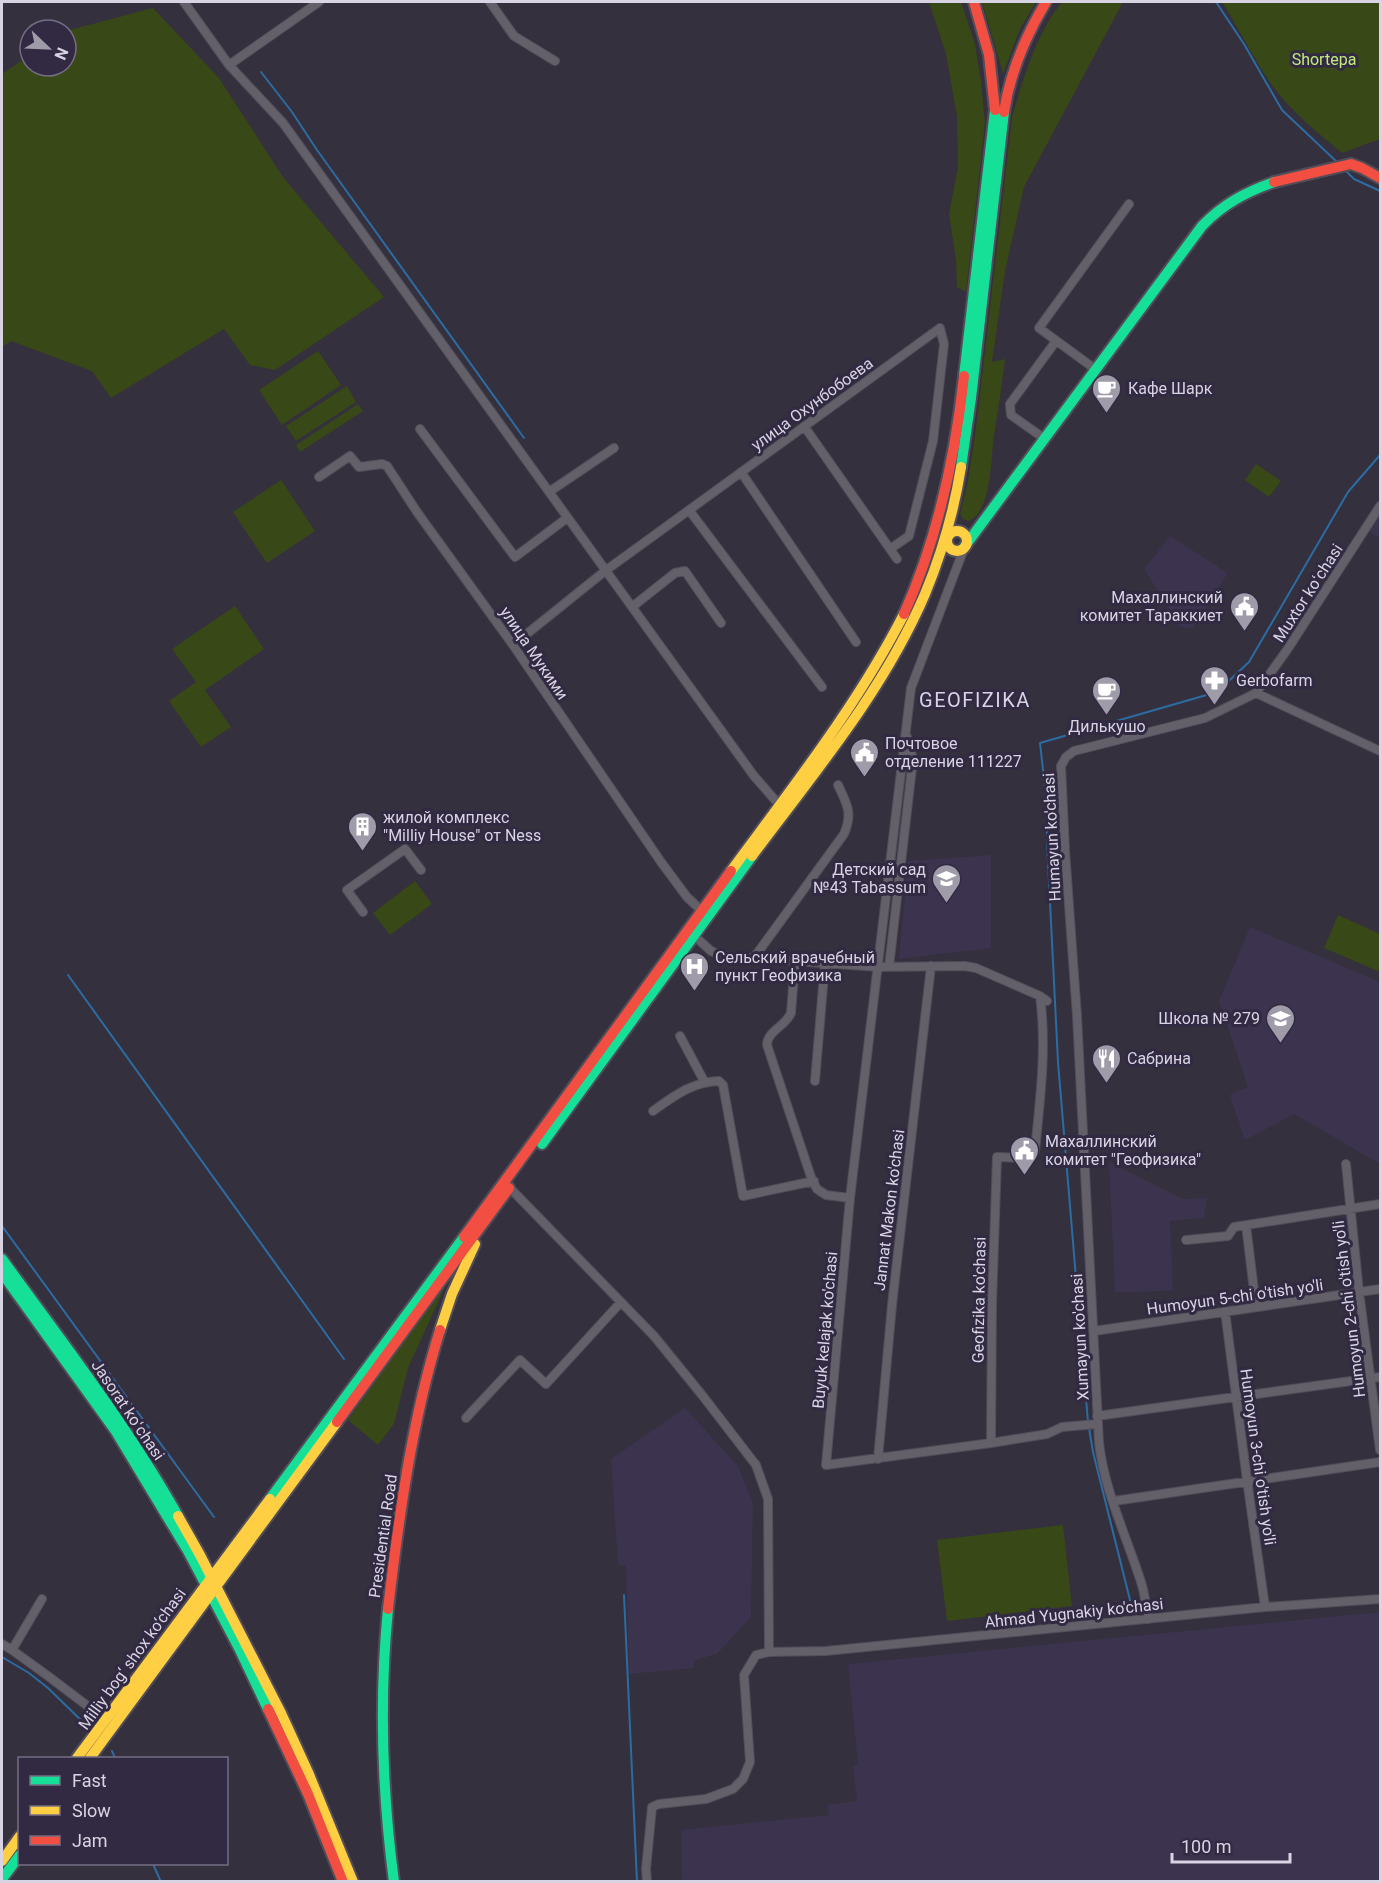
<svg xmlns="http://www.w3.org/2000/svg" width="1382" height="1883" font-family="Roboto,sans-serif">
	<rect width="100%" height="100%" fill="#34303d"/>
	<path fill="#3c334f" d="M1380 514V538L1369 532Z
		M1170 536 1228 573 1193 628 1181 627 1144 569Z
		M991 855V948L899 959 908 861Z
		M1250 927 1380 982V1164L1294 1114 1245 1140 1230 1095 1248 1087 1219 1001Z
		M1109 1162 1183 1199 1207 1198 1204 1218 1170 1221 1173 1291 1115 1292Z
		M685 1408 738 1466 753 1503 751 1617 717 1654 695 1660 693 1668 629 1674 626 1566 618 1565 611 1459Z
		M1380 1612V1881H682L681 1830 829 1815 828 1805 857 1801 853 1766 858 1765 848 1664Z"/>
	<path fill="#384817" d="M929 2H961L975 44 981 82 985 123 966 292 957 287 956 260 949 214 958 167 957 116 946 54Z
		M982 2H1036L1020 29 1003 74Z
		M1062 2H1123L1024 187 1005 271 992 362 1005 359C1002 385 998 410 994 435 991 455 992 514 968 521L963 519 960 514 968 481 976 428 1012 117C1024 77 1036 34 1062 2Z
		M1222 2H1380V139L1342 153C1317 132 1291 112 1272 85 1254 59 1239 29 1222 2Z
		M153 8 219 78 283 177 384 297 275 370 250 365 224 329 111 398 92 371 11 341 2 347V74L30 55V66H66V31Z
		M318 351 341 385 282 425 259 390Z
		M347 386 356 402 296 441 286 426Z
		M358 404 363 411 300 452 296 445Z
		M1256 464 1281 481 1269 497 1245 480Z
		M281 480 315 531 267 563 233 512Z
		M235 606 264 649 205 690 231 727 201 747 169 701 196 682 172 649Z
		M415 881 432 904 390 935 373 913Z
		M1338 915 1380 934V972L1324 948Z
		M450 1276 408 1368 394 1424 378 1445 348 1420Z
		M1063 1525 1072 1606 947 1621 937 1540Z"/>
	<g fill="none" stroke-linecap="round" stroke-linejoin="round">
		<path stroke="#2c6ca2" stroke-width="2" d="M1216 2 1244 44 1282 110 1338 163
			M261 72 292 112 317 150 524 438
			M1344 169 1354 179 1380 191
			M68 975 344 1359
			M2 1226 214 1517
			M1088 1422 1058 1062 1047 842V805L1040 743 1217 692 1249 662 1348 492 1380 455
			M1089 1428 1093 1452 1131 1604
			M624 1595 637 1882
			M2 1657 29 1673 48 1688 89 1728
			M112 1751 115 1758
			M153 1864 161 1882"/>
		<defs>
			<path id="street" d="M184 2 229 65 283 123 754 776 775 800 784 807
				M490 2 514 36 555 61
				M229 65 319 2
				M1095 369 1039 328 1129 204
				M804 426 897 559
				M420 429 515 557 567 518
				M1045 439 1011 415 1010 404 1056 341
				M741 472 856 642
				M319 477 350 456 359 467 382 464 387 466 417 512 513 645 661 862 687 897 705 914
				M549 492 614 448
				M689 510 822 687
				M965 546 911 688 850 1198 826 1465 991 1443 1047 1434 1062 1427 1097 1424
				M632 607 675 573 685 571 721 623
				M513 645 605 571 940 328 944 344 933 441 909 536 890 549
				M1256 693 1380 751
				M363 912 347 890 405 849 421 870
				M700 941 711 951 722 956 879 967 965 966 976 968 1040 996 1047 1001
				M753 959 844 834C853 813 847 804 838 785
				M795 962 791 1013C786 1026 767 1031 767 1045L812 1180 817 1189 826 1195 850 1198
				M889 967 913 759 907 737
				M680 1036 704 1081
				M815 1081 825 963
				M653 1111C674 1096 692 1082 719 1081L723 1085 743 1196 814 1181
				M1346 1164 1359 1292 1380 1450
				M508 1186 654 1336 702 1395 756 1465 768 1499 769 1652
				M1246 1225 1256 1307
				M1186 1240 1228 1236 1234 1227 1380 1204
				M1225 1311 1247 1480 1265 1607
				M1094 1331 1380 1289
				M1097 1416 1380 1377
				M466 1418 520 1360 546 1384 621 1302
				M991 1443 992 1303 997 1157 1025 1158 1035 1151C1040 1099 1047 1048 1040 996
				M878 1459 892 1305 931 966
				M1114 1501 1380 1462
				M1149 1619C1146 1607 1145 1594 1141 1582 1127 1538 1104 1489 1099 1443L1077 1016 1065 850 1061 766 1066 757 1074 751 1205 718 1256 693 1287 650 1380 506
				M2 1644 12 1650 48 1676 106 1720
				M12 1650 42 1599
				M647 1882 646 1869 652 1807 659 1804 706 1799 733 1789 743 1779 750 1762 744 1675 756 1655 769 1652 826 1651 1265 1607 1380 1599"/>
			<path id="fast" d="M964 376 995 110
				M961 467 971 398 1004 112
				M965 546 1202 226C1223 204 1246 192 1274 182
				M542 1144 752 856
				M2 1259C63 1343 127 1425 178 1516
				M2 1273 115 1430 188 1551 240 1650 268 1709
				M270 1499 464 1237
				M388 1609C379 1701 382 1791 394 1882
				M2 1879 20 1855"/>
			<path id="slow" d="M947 541a10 10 0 1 1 20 0a10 10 0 1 1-20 0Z
				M752 856C814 773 884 690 925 594 942 553 954 511 961 467
				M731 871C792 788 857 706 904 614
				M440 1330 452 1294 475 1244
				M178 1516 200 1555 281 1713 308 1772 353 1882
				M77 1758 270 1499
				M90 1758 337 1422
				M2 1861 20 1836"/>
			<path id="jam" d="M974 2 989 55 995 110
				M1004 112C1010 72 1025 37 1046 2
				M1274 182 1351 164 1362 168 1380 178
				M904 614C938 538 955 459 964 376
				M464 1237 731 871
				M337 1422 509 1188
				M388 1609C399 1515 412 1420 440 1330
				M268 1709 308 1794 343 1882"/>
		</defs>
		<use href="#street" stroke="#514d59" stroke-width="10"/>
		<use href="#fast" stroke="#514d59" stroke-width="14"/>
		<use href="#slow" stroke="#514d59" stroke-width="14"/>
		<use href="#jam" stroke="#514d59" stroke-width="14"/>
		<use href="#street" stroke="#63606a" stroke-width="8"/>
		<use href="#fast" stroke="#16e098" stroke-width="10"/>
		<use href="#slow" stroke="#ffcf43" stroke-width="10"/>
		<use href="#jam" stroke="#f24e42" stroke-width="10"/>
	</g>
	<defs>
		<symbol id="cafe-pin" viewBox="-11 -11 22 30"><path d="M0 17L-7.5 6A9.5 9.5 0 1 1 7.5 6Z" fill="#9f9ba9" stroke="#322a43"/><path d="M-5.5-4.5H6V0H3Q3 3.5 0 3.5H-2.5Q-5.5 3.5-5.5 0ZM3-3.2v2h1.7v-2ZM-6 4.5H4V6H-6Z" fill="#fff"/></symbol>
		<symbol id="civic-pin" viewBox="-11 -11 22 30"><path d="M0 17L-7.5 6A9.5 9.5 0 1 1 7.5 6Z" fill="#9f9ba9" stroke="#322a43"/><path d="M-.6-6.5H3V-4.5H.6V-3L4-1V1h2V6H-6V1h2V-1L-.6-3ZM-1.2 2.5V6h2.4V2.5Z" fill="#fff"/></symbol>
		<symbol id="pharmacy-pin" viewBox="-11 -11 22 30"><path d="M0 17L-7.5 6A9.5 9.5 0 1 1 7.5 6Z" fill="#9f9ba9" stroke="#322a43"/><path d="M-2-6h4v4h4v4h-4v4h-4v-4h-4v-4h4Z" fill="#fff"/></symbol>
		<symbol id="building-pin" viewBox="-11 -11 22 30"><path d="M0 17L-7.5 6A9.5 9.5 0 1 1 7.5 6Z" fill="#9f9ba9" stroke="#322a43"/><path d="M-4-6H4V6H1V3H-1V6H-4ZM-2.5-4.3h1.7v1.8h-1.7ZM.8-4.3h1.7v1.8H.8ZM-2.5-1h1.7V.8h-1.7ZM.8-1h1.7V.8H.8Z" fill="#fff"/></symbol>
		<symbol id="school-pin" viewBox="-11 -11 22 30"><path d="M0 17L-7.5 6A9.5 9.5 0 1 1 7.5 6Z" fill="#9f9ba9" stroke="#322a43"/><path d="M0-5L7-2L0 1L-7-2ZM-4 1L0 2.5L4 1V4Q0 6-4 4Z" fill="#fff"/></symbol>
		<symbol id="hospital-pin" viewBox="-11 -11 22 30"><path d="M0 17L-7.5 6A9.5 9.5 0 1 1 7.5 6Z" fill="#9f9ba9" stroke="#322a43"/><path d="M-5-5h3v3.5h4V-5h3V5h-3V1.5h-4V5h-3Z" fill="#fff"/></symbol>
		<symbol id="restaurant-pin" viewBox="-11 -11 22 30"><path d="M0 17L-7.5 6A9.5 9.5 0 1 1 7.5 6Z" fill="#9f9ba9" stroke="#322a43"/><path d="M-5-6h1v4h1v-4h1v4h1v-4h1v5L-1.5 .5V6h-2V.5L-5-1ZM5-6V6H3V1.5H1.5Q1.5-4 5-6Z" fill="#fff"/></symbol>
	</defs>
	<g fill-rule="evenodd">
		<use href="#cafe-pin" x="1090" y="372" width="33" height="45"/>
		<use href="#civic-pin" x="1228" y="590" width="33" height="45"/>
		<use href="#pharmacy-pin" x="1198" y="664" width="33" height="45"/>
		<use href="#cafe-pin" x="1090" y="674" width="33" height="45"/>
		<use href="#civic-pin" x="848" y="736" width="33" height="45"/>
		<use href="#building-pin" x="346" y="810" width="33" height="45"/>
		<use href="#school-pin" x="930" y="862" width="33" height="45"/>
		<use href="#hospital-pin" x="678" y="950" width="33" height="45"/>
		<use href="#school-pin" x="1264" y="1002" width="33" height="45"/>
		<use href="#restaurant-pin" x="1090" y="1042" width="33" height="45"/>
		<use href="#civic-pin" x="1008" y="1134" width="33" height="45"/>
	</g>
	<g text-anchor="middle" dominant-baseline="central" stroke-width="6" stroke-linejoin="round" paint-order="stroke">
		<g font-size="16" fill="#c1e97a" stroke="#322a43">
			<text x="1324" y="59">Shortepa</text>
		</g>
		<g font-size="16" fill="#d8d4e3" stroke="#322a43" text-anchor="start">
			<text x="1128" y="388">Кафе Шарк</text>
			<text x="1223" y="597" text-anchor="end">Махаллинский<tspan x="1223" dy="18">комитет Тараккиет</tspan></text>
			<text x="1236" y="680">Gerbofarm</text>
			<text x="1107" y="726" text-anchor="middle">Дилькушо</text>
			<text x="885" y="743">Почтовое<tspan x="885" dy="18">отделение 111227</tspan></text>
			<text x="383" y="817">жилой комплекс<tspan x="383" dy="18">"Milliy House" от Ness</tspan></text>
			<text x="926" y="869" text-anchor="end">Детский сад<tspan x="926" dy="18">№43 Tabassum</tspan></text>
			<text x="715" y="957">Сельский врачебный<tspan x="715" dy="18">пункт Геофизика</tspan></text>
			<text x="1260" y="1018" text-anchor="end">Школа № 279</text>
			<text x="1127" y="1058">Сабрина</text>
			<text x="1045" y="1141">Махаллинский<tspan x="1045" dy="18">комитет "Геофизика"</tspan></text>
		</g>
		<g font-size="16" fill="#d8d4e3" stroke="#322a43">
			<text transform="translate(812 404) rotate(-36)">улица Охунбобоева</text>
			<text transform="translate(1308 593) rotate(-57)">Muxtor koʻchasi</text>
			<text transform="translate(534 653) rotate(56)">улица Мукими</text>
			<text transform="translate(1052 837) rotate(-93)">Humayun ko'chasi</text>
			<text transform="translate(889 1210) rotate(-83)">Jannat Makon ko'chasi</text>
			<text transform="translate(1235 1297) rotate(-8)">Humoyun 5-chi o'tish yo'li</text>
			<text transform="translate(979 1300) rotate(-89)">Geofizika ko'chasi</text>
			<text transform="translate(1349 1309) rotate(-97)">Humoyun 2-chi o'tish yo'li</text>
			<text transform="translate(825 1330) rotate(-85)">Buyuk kelajak ko'chasi</text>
			<text transform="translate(1080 1337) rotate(-93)">Xumayun ko'chasi</text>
			<text transform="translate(128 1410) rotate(56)">Jasorat koʻchasi</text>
			<text transform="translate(1258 1457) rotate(82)">Humoyun 3-chi o'tish yo'li</text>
			<text transform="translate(383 1536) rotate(-82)">Presidential Road</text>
			<text transform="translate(1074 1613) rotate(-6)">Ahmad Yugnakiy ko'chasi</text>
			<text transform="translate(132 1659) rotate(-54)">Milliy bog‘ shox ko‘chasi</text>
		</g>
		<g font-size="20" letter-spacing="1.5" fill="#d8d4e3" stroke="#322a43">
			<text x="975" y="700">GEOFIZIKA</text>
		</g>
	</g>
	<rect width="1382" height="1883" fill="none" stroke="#d8d4e3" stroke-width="6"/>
	<rect x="18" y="1757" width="210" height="108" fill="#322a43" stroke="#746e83" stroke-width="1.5"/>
	<rect x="30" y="1776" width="30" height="9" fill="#16e098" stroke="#746e83" stroke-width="1.5"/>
	<text x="72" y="1787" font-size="18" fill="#d8d4e3">Fast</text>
	<rect x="30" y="1806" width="30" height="9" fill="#ffcf43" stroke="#746e83" stroke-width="1.5"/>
	<text x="72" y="1817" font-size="18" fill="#d8d4e3">Slow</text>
	<rect x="30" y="1836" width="30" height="9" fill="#f24e42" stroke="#746e83" stroke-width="1.5"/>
	<text x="72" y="1847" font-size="18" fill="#d8d4e3">Jam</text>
	<g transform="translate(48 48) rotate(113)"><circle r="28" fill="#322a43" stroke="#746e83" stroke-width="1.5"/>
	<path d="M0-4.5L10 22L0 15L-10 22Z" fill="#9f9ba9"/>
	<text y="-9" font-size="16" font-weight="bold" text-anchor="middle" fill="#d8d4e3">N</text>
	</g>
	<path d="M1172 1853v9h118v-9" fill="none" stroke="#d8d4e3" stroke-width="3"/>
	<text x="1181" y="1853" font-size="18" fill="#d8d4e3" stroke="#322a43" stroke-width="4.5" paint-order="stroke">100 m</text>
</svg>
